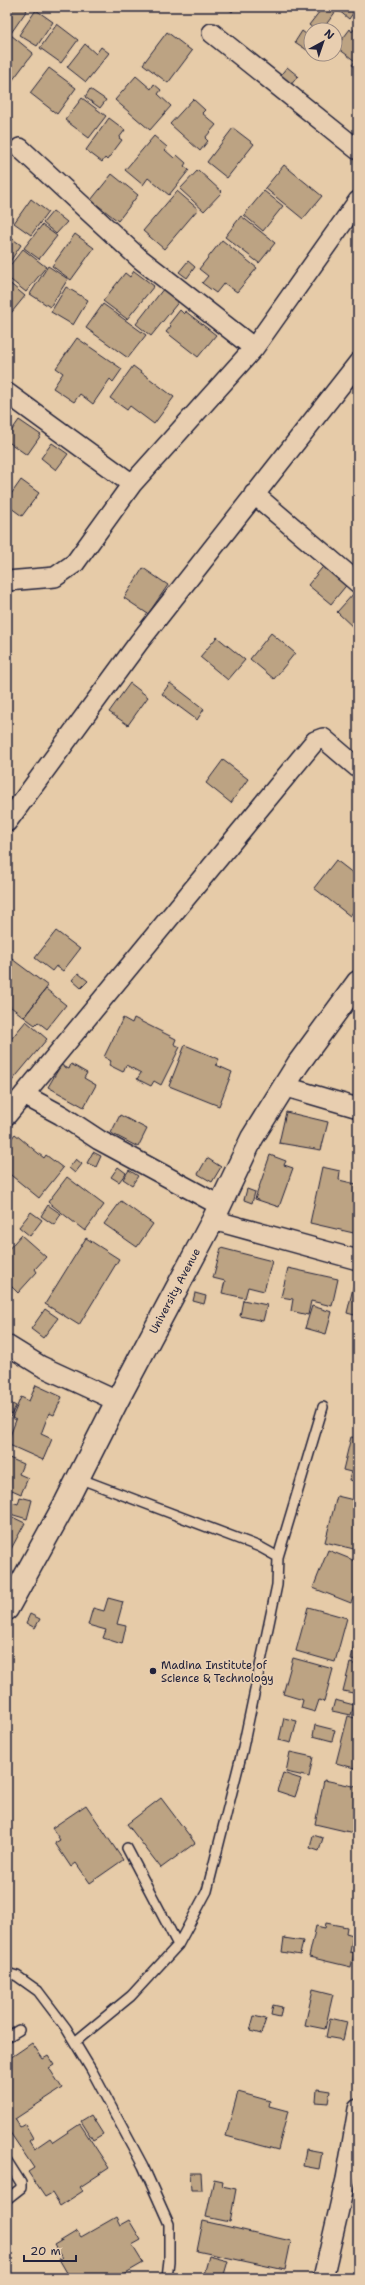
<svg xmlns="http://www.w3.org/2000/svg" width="365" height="2285" font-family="'Shantell Sans',sans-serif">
	<rect width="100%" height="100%" fill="#e6cba8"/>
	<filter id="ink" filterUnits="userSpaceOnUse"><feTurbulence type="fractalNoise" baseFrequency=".025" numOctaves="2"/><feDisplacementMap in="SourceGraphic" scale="8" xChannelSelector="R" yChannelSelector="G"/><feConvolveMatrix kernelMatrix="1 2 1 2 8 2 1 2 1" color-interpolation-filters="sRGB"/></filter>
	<g filter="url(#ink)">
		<path fill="#bca383" stroke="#22223b" d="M7 7H22L27 10 9 36 7 35Z
			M226 7H236L232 12Z
			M323 7H339L322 30H315L309 25Z
			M340 7H353L356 9 349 19 338 10Z
			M36 10 53 22 37 46 19 35Z
			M57 24 78 40 61 63 40 48Z
			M358 24V69L352 65 355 61 339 49 340 47 338 45 350 29 352 32Z
			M302 31 311 38V44L307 50 295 42Z
			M167 32 192 51 168 83 143 64Z
			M11 35 33 53 12 81 7 77V40Z
			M85 44 96 54 101 47 109 53 86 82 67 67Z
			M287 67 298 76 290 86 279 77Z
			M49 68 76 88 57 114 30 93Z
			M136 76 151 89 154 84 161 90 158 94 171 106 150 130 115 100Z
			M90 89 106 100 100 108 85 97Z
			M82 98 106 116 89 138 65 120Z
			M193 99 205 110 202 113 216 125 205 138 208 141 200 151 170 124Z
			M109 118 125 130 119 138 122 140 107 160 105 158 102 162 86 150Z
			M233 128 254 144 227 178 207 162Z
			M154 136 167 147 165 150 174 158 177 155 186 163 184 166 189 170 169 195 148 178 143 185 125 170Z
			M284 165 322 196 303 219 265 188Z
			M198 170 222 192 204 211 180 189Z
			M112 174 138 195 118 221 91 200Z
			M177 191 198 209 164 249 143 231Z
			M264 191 283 206 263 231 244 215Z
			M31 199 48 212 31 235 14 223Z
			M53 211 67 222 56 234 43 223Z
			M241 216 275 243 259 263 225 237Z
			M42 225 57 236 39 259 24 248Z
			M75 234 94 248 71 280 52 266Z
			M7 235 21 245 7 266Z
			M222 240 257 268 237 292 224 283 216 293 202 283 208 276 199 269Z
			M23 249 46 267 26 292 7 277V269Z
			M188 261 195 267 187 278 179 272Z
			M48 266 68 279 50 307 30 294Z
			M134 271 154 286 127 319 103 301 125 273 130 277Z
			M7 281 25 296 7 318Z
			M66 287 88 300 73 325 51 312Z
			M164 288 180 300 151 336 136 324Z
			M103 304 146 335 128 358 86 328Z
			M180 310 184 314 185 311 216 335 198 357 166 332 171 326 169 324Z
			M77 338 122 369 113 382 110 379 93 404 80 394 74 402 53 388 63 373 56 368Z
			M133 366 174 397 154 424 130 406 127 410 110 398Z
			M19 420 41 435 27 455 7 441V437Z
			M52 443 68 454 56 470 41 458Z
			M21 480 39 493 22 516 7 505V500Z
			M326 563 349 582 331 604 308 585Z
			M143 568 168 585 148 614 124 598Z
			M355 592 358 596 357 631 337 612Z
			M271 633 295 653 274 679 250 659Z
			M217 637 245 660 228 680 200 657Z
			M130 683 148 697 128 725 109 712Z
			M170 683 204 709 197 720 162 694Z
			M223 760 248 779 231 803 206 783Z
			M336 860 358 877V905L350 916 314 888Z
			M56 931 80 949 63 971 56 966 52 971 35 958Z
			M12 959 48 986 24 1017 7 1004V966Z
			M78 973 88 981 81 988 72 980Z
			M46 989 66 1005 47 1029 38 1022 35 1025 24 1017Z
			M123 1018 132 1023 134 1018 176 1039 174 1044 180 1047 161 1085 154 1081 151 1086 137 1079 141 1073 126 1065 123 1072 109 1065 111 1061 104 1057Z
			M26 1021 47 1039 7 1087V1036L11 1039Z
			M185 1045 219 1059 216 1065 232 1072 219 1106 169 1086Z
			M71 1064 87 1073 84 1078 96 1085 84 1107 48 1087 61 1065 69 1069Z
			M286 1112 328 1122 321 1150 279 1143Z
			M120 1115 147 1129 138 1147 111 1133Z
			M15 1134 44 1158 46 1155 63 1168 39 1198 7 1172V1152L11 1147 7 1144Z
			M93 1152 101 1156 96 1167 87 1163Z
			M270 1155 286 1161 284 1165 293 1168 279 1207 255 1199Z
			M207 1158 221 1167 212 1182 198 1174Z
			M76 1159 82 1164 75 1173 69 1168Z
			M118 1167 126 1173 119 1182 111 1177Z
			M322 1167 340 1171 339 1180 356 1184 358 1175V1234L310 1223Z
			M129 1170 138 1176 132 1185 123 1179Z
			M67 1177 104 1205 85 1231 48 1202Z
			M247 1189 255 1192 252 1203 244 1200Z
			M121 1201 153 1224 137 1247 104 1224Z
			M48 1205 61 1214 54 1225 41 1216Z
			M31 1212 42 1220 30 1236 19 1227Z
			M21 1235 46 1257 35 1269 37 1272 18 1293 10 1285 7 1287V1251Z
			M86 1238 119 1259 79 1325 45 1304Z
			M221 1248 272 1261 264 1291 248 1287 245 1298 222 1293 225 1281 213 1278Z
			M288 1268 338 1279 332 1306 311 1301 308 1315 291 1311 293 1299 281 1297Z
			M354 1284 358 1285V1316L347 1313Z
			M195 1293 206 1296 204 1304 193 1301Z
			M243 1300 267 1305 263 1321 240 1316Z
			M312 1306 332 1312 326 1334 305 1328Z
			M45 1309 58 1318 43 1338 31 1329Z
			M36 1385 62 1397 54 1415 49 1413 41 1434 52 1439 43 1460 7 1444 16 1420 12 1418 21 1397 29 1401Z
			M7 1401 16 1406 7 1423Z
			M351 1437 358 1438V1482L349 1480 351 1472 343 1470Z
			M7 1457 23 1464 19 1474 28 1478 21 1494 12 1490 7 1503Z
			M337 1496 358 1501V1550L325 1542Z
			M20 1497 32 1500 27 1519 7 1513 9 1501 18 1504Z
			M8 1515 25 1523 11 1549 7 1547Z
			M328 1550 358 1562V1586L351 1603 313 1588Z
			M108 1598 123 1602 117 1624 126 1626 122 1644 103 1638 106 1630 88 1625 93 1608 104 1611Z
			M308 1607 347 1618 335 1662 296 1651Z
			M30 1614 40 1619 35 1628 26 1623Z
			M358 1639V1661L351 1660 354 1643H357Z
			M293 1658 333 1669 324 1702 319 1700 315 1712 301 1708 303 1700 283 1694Z
			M350 1663 358 1665V1694L343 1691Z
			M335 1700 354 1705 351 1715 332 1711Z
			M348 1716 358 1719V1769L336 1763Z
			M284 1718 297 1721 291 1743 279 1740Z
			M315 1725 335 1730 332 1741 313 1736Z
			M290 1752 313 1757 309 1777 286 1772Z
			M283 1773 301 1779 295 1797 277 1791Z
			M324 1780 358 1787V1801L355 1811 358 1812V1834L315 1824Z
			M161 1798 195 1843 161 1868 127 1824Z
			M86 1805 123 1860 90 1883 76 1863 71 1867 55 1843 60 1840 52 1828Z
			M313 1835 323 1838 319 1851 310 1848Z
			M326 1923 347 1927 346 1933 353 1935 350 1952 354 1953 351 1967 309 1957 316 1926 325 1928Z
			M284 1938 303 1941 300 1955 282 1952Z
			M313 1989 333 1994 325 2029 305 2025Z
			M273 2005 282 2007 280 2017 271 2015Z
			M254 2016 266 2019 261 2034 250 2031Z
			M330 2018 347 2022 343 2040 326 2037Z
			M32 2043 43 2059 48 2056 54 2065 49 2068 62 2088 15 2119 20 2127 25 2124 33 2138 29 2141 34 2149 50 2138 53 2142 80 2124 109 2168 80 2187 83 2191 60 2206 52 2193 45 2197 28 2172 34 2168 7 2128V2054L10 2058Z
			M317 2089 330 2091 328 2103 316 2102Z
			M238 2092 270 2101 269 2106 288 2111 278 2150 226 2136Z
			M91 2115 103 2134 93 2140 81 2121Z
			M306 2149 322 2152 319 2169 303 2166Z
			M190 2173H201L202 2190H191Z
			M214 2179 223 2181 222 2186 236 2189 230 2222 206 2217Z
			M116 2217 120 2225 129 2220 141 2240 132 2245 143 2263 117 2278H70L59 2259 62 2258 54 2245 77 2231 81 2237Z
			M203 2221 291 2241 285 2270 197 2251Z
			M209 2256 228 2261 223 2278H203Z"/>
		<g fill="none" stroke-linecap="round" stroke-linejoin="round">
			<defs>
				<path id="service" d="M278 1557 323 1407
					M127 1848 178 1945
					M7 1973 17 1976 38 1991 66 2028 92 2071 143 2166 169 2224V2261L167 2278
					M7 2037 19 2030
					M75 2042 131 1996 178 1945 207 1891 242 1752 277 1585 278 1557 260 1547 78 1478
					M7 2161 21 2183V2188L7 2199"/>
				<path id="minor" d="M212 33 358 150
					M20 148 139 258 254 348
					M7 393 132 484
					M254 494 358 583
					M7 581 55 577 75 563 132 484 254 348 358 201
					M7 822 139 642 358 363
					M283 1086 358 1108
					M24 1095 61 1115 99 1140 219 1205
					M7 1115 315 741 323 738 358 768
					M213 1220 358 1260
					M7 1345 41 1366 117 1401
					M323 2278 346 2179 358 2109"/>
				<path id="tertiary" d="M7 1609 66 1502 117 1401 213 1220 252 1138 298 1064 358 982"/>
			</defs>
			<use href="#service" stroke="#22223b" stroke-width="12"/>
			<use href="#minor" stroke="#22223b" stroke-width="22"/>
			<use href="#tertiary" stroke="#22223b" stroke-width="25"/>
			<use href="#service" stroke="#e8ceb0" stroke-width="9"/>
			<use href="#minor" stroke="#e8ceb0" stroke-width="19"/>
			<use href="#tertiary" stroke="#e8ceb0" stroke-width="22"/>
		</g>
	</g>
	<circle fill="#22223b" stroke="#e8ceb0" stroke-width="1.5" cx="153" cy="1671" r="4"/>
	<g text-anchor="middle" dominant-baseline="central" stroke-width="4" stroke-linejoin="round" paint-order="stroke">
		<g font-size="11" fill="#22223b" stroke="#e8ceb0">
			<text transform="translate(175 1291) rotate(-62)">University Avenue</text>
		</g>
		<g font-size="11" fill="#22223b" stroke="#e8ceb0" text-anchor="start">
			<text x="161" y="1665">Madina Institute of<tspan x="161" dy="13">Science &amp; Technology</tspan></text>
		</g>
	</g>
	<rect width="365" height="2285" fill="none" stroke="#e8ceb0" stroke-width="24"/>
	<rect x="12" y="12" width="341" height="2261" fill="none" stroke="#22223b" stroke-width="1.5" filter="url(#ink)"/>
	<g transform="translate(323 42) rotate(40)"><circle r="19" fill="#e8ceb0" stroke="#998981"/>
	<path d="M0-3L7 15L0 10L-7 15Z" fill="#22223b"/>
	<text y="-6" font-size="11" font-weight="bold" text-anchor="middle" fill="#22223b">N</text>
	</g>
	<path d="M24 2255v6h52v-6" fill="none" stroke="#22223b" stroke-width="2"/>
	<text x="30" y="2255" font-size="12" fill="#22223b" stroke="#e8ceb0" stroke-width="3" paint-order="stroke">20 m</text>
</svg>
